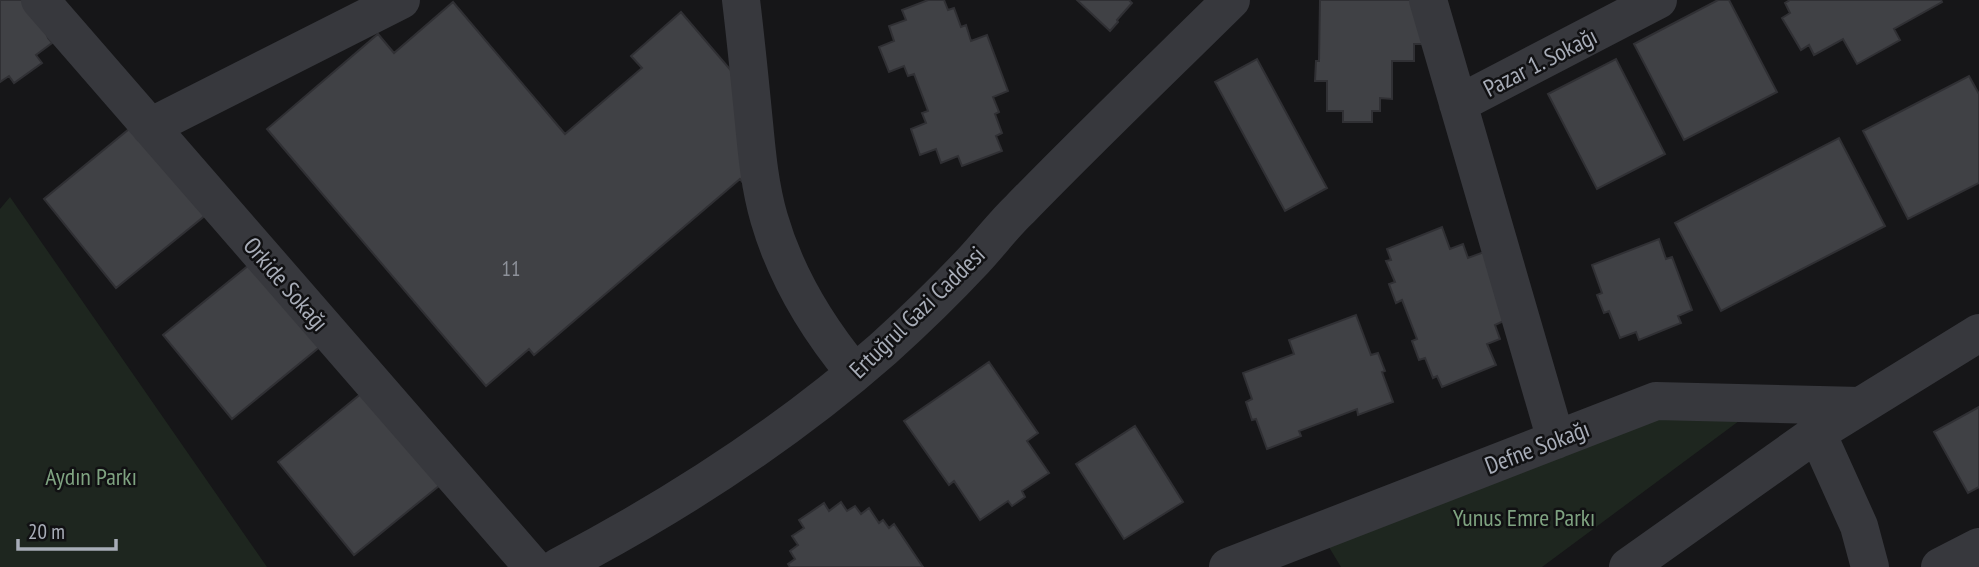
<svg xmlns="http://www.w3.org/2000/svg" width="1979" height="567" font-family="'PT Sans Narrow',sans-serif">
	<rect width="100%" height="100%" fill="#161618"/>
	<path fill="#1e261f" d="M10 197 267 567H0V209Z
		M1663 416 1743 418 1542 567H1341L1321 534Z"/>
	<path fill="#404145" stroke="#303034" stroke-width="2" d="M0 0H34L48 38 52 43 36 55 42 63 14 83 9 76 0 82Z
		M928 0H944L948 10 954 8 961 27 966 25 971 41 987 35 1008 91 993 97 999 112 995 114 1002 133 996 136 1002 151 962 166 958 156 941 163 936 149 920 155 911 129 926 123 922 113 928 111 914 74 908 76 904 66 889 72 879 47 894 41 889 26 906 20 902 10Z
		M1077 0H1129L1132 3 1117 20 1118 22 1110 31Z
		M1320 0H1414L1429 44H1414V61H1392V99L1380 98V111H1372V122H1343V111H1327V81H1315L1316 61H1319Z
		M1718 0H1729L1777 92 1684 140 1634 44Z
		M1790 0H1941L1942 2 1894 29 1900 40 1857 64 1843 39 1814 55 1809 45 1801 50 1782 18 1790 13 1785 3Z
		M453 2 565 134 642 68 631 56 681 12 752 95 747 188 740 179 534 355 529 349 486 386 267 129 378 34 394 53Z
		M1257 59 1327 188 1285 211 1215 82Z
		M1616 59 1665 154 1597 189 1548 94Z
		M1969 76 1979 94V183L1908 219 1863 131Z
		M134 125 207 214 116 288 44 199Z
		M1839 138 1885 226 1721 311 1675 223Z
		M1442 227 1450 249 1463 244 1468 258 1484 252 1510 318 1495 325 1500 339 1487 344 1496 365 1442 387 1437 376 1433 378 1425 358 1419 360 1412 341 1417 339 1402 300 1396 303 1389 284 1395 282 1386 261 1391 260 1387 249Z
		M1659 239 1666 259 1672 257 1692 310 1678 316 1681 323 1639 340 1636 332 1620 338 1609 311 1604 313 1597 295 1602 293 1592 265Z
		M254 261 322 345 232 419 163 335Z
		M1356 315 1371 355 1378 353 1385 371 1382 372 1393 402 1358 415 1357 409 1299 431 1301 436 1267 449 1256 419 1252 420 1246 402 1252 399 1243 373 1294 354 1289 340Z
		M989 362 1038 433 1027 441 1049 473 1022 491 1025 497 1012 506 1008 501 980 520 954 481 949 485 904 421Z
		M368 388 445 481 354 555 278 462Z
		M1979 407V487L1968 493 1934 432Z
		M1135 426 1183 502 1124 539 1076 464Z
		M841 502 847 511 855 506 861 514 869 508 879 523 883 520 889 528 894 524 923 567H790L788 564 795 559 790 551 798 545 792 536 804 528 799 520 824 503 829 511Z"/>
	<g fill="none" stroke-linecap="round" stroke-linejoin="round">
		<path stroke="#37383d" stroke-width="38" d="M40 0 533 567
			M741 0C746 41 750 82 754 123 757 155 760 187 769 218 786 277 816 326 854 372
			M1428 0 1556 440
			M1458 104 1658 0
			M150 127 401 0
			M1817 433 1859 526 1870 567
			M558 567C673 507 785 435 883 349 914 321 945 291 974 260 990 243 1003 225 1020 209 1089 138 1160 70 1231 0
			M1228 567 1656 401 1860 406
			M1628 567 1817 433 1979 333
			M1940 567 1979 547"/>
	</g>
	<g text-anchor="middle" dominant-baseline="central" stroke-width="5" stroke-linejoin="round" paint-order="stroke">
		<g font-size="21" fill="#8e929b">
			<text x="511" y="268">11</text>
		</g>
		<g font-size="24" fill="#a8adb8" stroke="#111113">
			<text transform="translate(1540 62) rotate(-27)">Pazar 1. Sokağı</text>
			<text transform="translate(286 284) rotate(49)">Orkide Sokağı</text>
			<text transform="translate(917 312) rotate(-44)">Ertuğrul Gazi Caddesi</text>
			<text transform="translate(1537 447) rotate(-21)">Defne Sokağı</text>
		</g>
		<g font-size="24" fill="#7fa381" stroke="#111113">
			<text x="91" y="476">Aydın Parkı</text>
			<text x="1524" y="517">Yunus Emre Parkı</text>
		</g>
	</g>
	<path d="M18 539v10h98v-10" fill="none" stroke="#a8adb8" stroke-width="3.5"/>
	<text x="28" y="539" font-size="21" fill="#a8adb8" stroke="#111113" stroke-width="5" paint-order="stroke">20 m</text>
</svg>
